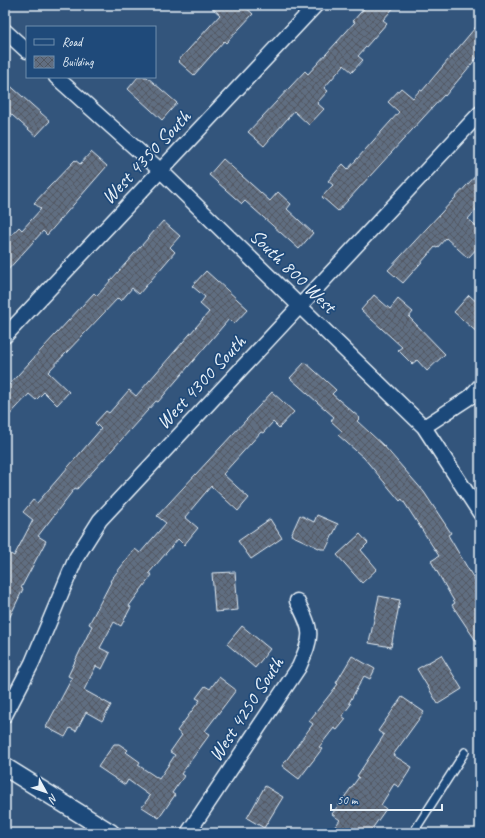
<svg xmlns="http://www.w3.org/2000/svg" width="485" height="838" font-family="Caveat,sans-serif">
	<defs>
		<pattern id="building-cross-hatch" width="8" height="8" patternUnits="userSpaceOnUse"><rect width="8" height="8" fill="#616e81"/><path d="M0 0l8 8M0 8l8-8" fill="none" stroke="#525963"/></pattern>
	</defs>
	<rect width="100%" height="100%" fill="#33557c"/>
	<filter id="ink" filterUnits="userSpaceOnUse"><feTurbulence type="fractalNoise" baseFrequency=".025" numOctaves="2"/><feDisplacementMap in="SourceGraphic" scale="8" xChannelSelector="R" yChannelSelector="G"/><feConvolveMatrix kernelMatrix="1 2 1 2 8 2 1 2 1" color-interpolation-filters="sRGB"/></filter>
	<g filter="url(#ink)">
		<path fill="url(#building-cross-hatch)" stroke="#e8f1f8" d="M209 5H243L253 14 226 43 224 41 194 75 178 61 220 15Z
			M367 5H396L383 20 387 23 358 56 363 60 352 72 344 65 324 88 328 91 317 103 324 109 309 125 294 111 264 146 248 132 305 71 308 74 355 22 353 21Z
			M480 22V54L445 96 444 95 338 211 322 197 333 185 328 181 343 164 348 169 399 112 388 102 401 88 413 98 420 90 422 91Z
			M138 77H147L177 103 162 120 128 89Z
			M5 81 50 121 36 136 5 109Z
			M91 152 107 166 47 235 43 231 5 273V242L19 227 22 230 41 209 34 203 50 186 75 160 80 164Z
			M223 159 270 201 278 192 291 204 287 209 313 233 299 249 245 201 242 204 209 175Z
			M480 171V205L468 219 480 229V245L468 258 446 238 437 248 435 247 403 283 388 270Z
			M163 221 180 236 170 247 175 252 139 294 132 288 121 301 118 298 48 372 69 392 57 405 44 392 36 400 29 394 5 420V389L94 293 97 296Z
			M206 271 248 309 234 324 229 319 158 402 156 401 77 489 75 488 38 536 46 541 21 588 23 589 5 627V551L14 556 33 520 23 512 33 500 37 503 101 429 95 423 106 411 109 413 129 390 136 396 209 312 200 304 205 297 192 286Z
			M374 295 390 309 398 299 413 312 409 317 445 354 427 371 417 360 412 364 398 350 402 347 361 310Z
			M469 295 480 305V335L454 312Z
			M305 362 336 390 332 394 360 418 357 421 384 446 424 492 451 533 448 535 480 589V647L452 605 455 603 431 561 439 556 402 499 400 501 364 458 338 435 342 431 331 421 334 417 290 378Z
			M272 392 294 412 279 428 273 422 263 433 261 432 223 474 249 498 238 511 211 486 185 517 198 528 184 545 178 539 149 573 152 575 129 606 131 607 121 626 114 622 100 648 110 653 102 669 96 666 84 690 111 705 102 721 86 712 76 731 70 728 65 737 46 727 72 678 68 676 92 626 89 624 111 582 110 581 135 549 140 553 166 523 157 516Z
			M300 515 314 522 317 515 338 524 326 549H321L291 535Z
			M270 519 282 538 251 559 238 541Z
			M360 534 368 543 361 550 377 569 362 583 337 555Z
			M235 572 238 610 215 612 212 573Z
			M379 596 400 600 391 647 369 643Z
			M242 626 270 649 255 668 227 644Z
			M441 655 462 689 438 704 417 669Z
			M352 656 375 669 370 679 364 676 349 703 351 704 342 716 346 719 337 730 334 728 319 747 322 749 299 779 282 766 313 724 309 721 338 684 336 683Z
			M219 677 236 690 205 731 210 734 181 774 184 776 172 793 175 795 159 818 142 807 150 796 128 780 125 785 98 767 114 744H119L128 750 126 752 140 762 138 765 159 779 175 755 170 752 182 735 177 731 200 700 196 698 205 686 210 689Z
			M402 697 424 712 393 755 412 767 399 787 394 784 381 805 386 809 369 833H330L340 820 332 814 359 777 357 776 384 735 378 731Z
			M265 786 283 797 264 828 247 818Z"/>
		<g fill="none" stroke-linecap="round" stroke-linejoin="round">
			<defs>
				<path id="service" d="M413 833 465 752"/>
				<path id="minor" d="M5 31 27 51
					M56 77 161 171 424 427 480 513
					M5 336 316 5
					M424 427 470 397 480 386
					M5 715 32 663 76 558 100 520 480 113
					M188 833 299 667C313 635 313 632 297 601"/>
				<path id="tertiary" d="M5 767 111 833"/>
			</defs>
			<use href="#service" stroke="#e8f1f8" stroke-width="10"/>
			<use href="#minor" stroke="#e8f1f8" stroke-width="17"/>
			<use href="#tertiary" stroke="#e8f1f8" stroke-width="20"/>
			<use href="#service" stroke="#1f4a7a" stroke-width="7"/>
			<use href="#minor" stroke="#1f4a7a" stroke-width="14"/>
			<use href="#tertiary" stroke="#1f4a7a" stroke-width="17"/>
		</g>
	</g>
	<g text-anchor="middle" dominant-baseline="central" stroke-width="3.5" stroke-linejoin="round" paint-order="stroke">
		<g font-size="20" fill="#e8f1f8" stroke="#1f4a7a">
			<text transform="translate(146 157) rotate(-47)">West 4350 South</text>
			<text transform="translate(293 271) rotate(44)">South 800 West</text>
			<text transform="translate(201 382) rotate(-47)">West 4300 South</text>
			<text transform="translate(246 709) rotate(-57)">West 4250 South</text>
		</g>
	</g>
	<rect width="485" height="838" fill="none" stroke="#1f4a7a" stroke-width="20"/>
	<rect x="10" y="10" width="465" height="818" fill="none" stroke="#e8f1f8" stroke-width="1.5" filter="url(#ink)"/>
	<rect x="26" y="26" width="130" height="52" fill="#1f4a7a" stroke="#6f8dac"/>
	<rect x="34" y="39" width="20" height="6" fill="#1f4a7a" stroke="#6f8dac"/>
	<text x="62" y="46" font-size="12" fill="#e8f1f8">Road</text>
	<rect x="34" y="56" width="20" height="12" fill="url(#building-cross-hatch)" stroke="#6f8dac"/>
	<text x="62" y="66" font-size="12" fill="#e8f1f8">Building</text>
	<g transform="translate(46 792) rotate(130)" stroke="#1f4a7a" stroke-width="3" paint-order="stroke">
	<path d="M0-3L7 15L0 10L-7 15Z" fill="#e8f1f8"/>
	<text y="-6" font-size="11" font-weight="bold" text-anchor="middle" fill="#e8f1f8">N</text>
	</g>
	<path d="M331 804v6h111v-6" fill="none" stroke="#e8f1f8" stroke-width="2"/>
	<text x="337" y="804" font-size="12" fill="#e8f1f8" stroke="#1f4a7a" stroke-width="3" paint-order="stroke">50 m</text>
</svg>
